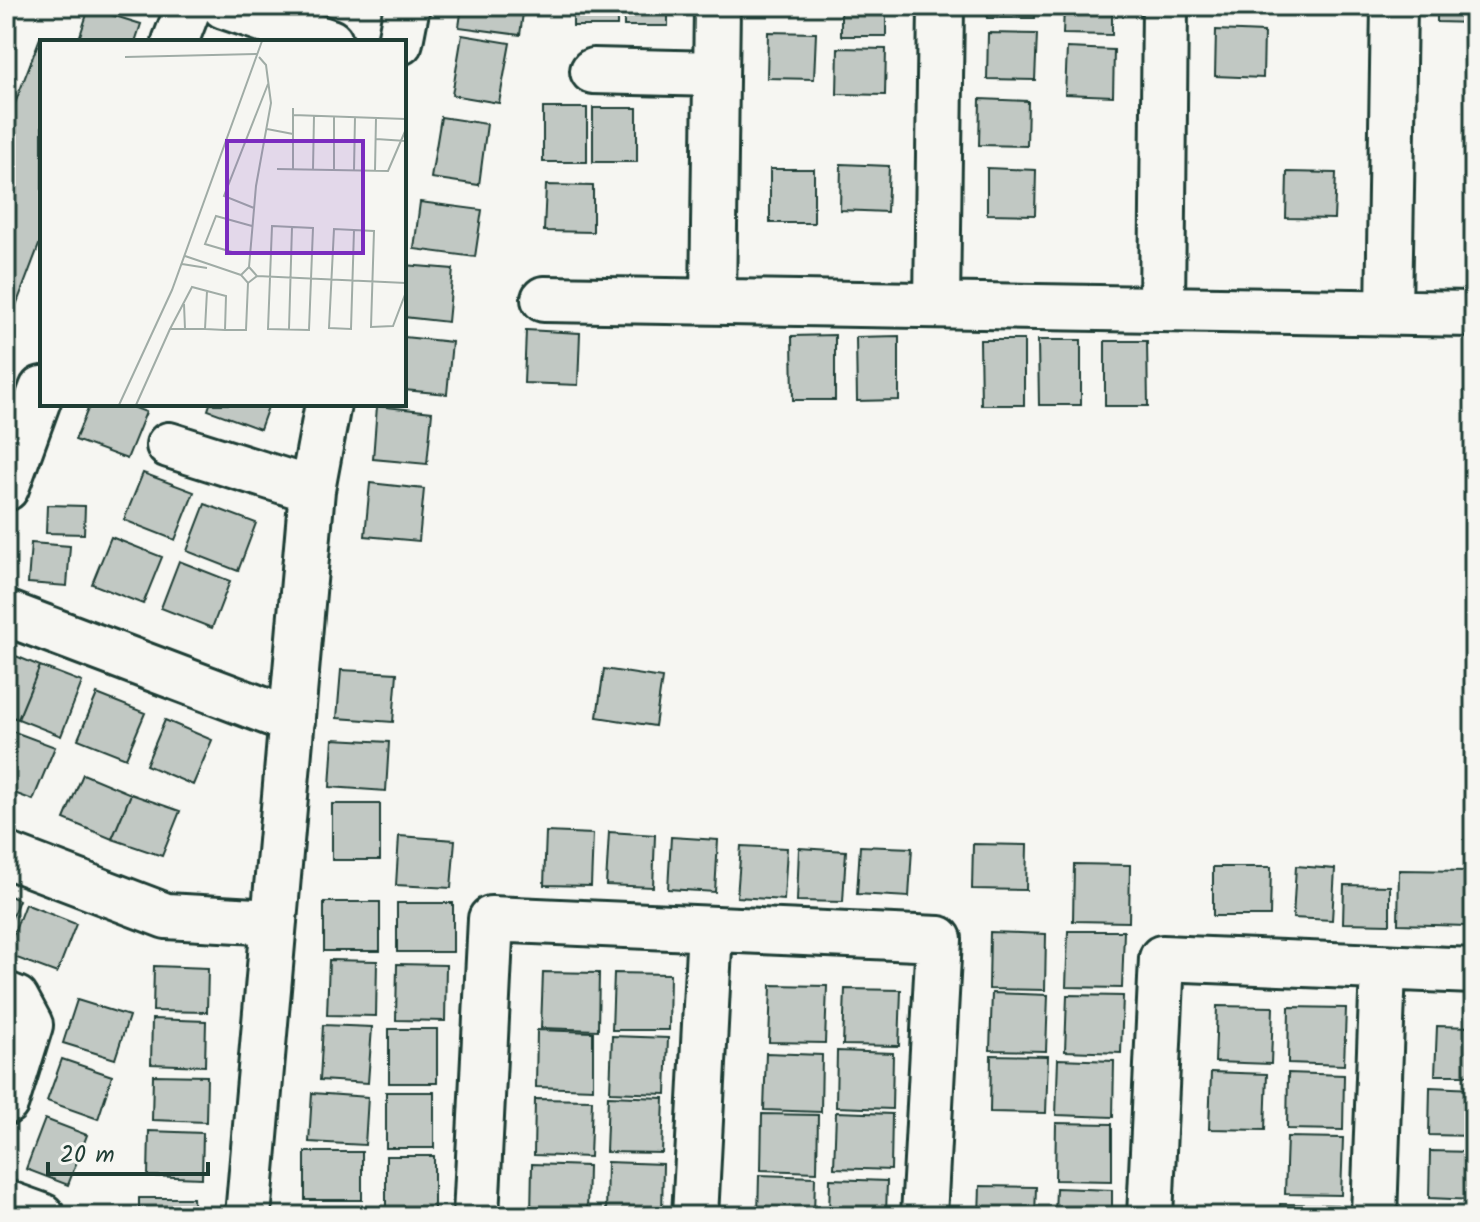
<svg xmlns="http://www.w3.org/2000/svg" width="1480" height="1222" font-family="Kalam,sans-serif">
	<rect width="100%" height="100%" fill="#f6f6f2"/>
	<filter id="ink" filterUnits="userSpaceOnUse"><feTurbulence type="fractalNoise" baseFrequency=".0125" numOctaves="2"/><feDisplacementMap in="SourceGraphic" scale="16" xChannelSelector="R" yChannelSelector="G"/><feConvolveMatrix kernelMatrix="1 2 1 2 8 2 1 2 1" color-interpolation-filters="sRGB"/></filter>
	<g filter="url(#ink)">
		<path fill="#c1c8c3" stroke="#1f3d34" stroke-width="2" d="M462 6H524L520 35 459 27Z
			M573 6H617V26H573Z
			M624 6H668V26H624Z
			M841 6H886V36H841Z
			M987 6H1035V18H987Z
			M1064 6H1112V35L1063 34Z
			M1218 6H1265V13L1218 11Z
			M1437 6H1474V23L1437 22Z
			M89 8 141 24 135 42H78Z
			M1216 30 1264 32 1263 78 1215 76Z
			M768 32 816 33 814 79 767 78Z
			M988 33 1037 34 1035 80 987 79Z
			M462 35 510 43 499 103 452 95Z
			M40 38 51 42H42V237L6 332V127Z
			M838 48 886 49 885 95 837 94Z
			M1067 48 1114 50 1113 96 1065 94Z
			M980 99 1028 101 1027 146 979 145Z
			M543 108H587V162H543Z
			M593 108H637V162H593Z
			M441 117 487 124 479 185 431 178Z
			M841 164 889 166 887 212 840 210Z
			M987 168 1036 170 1035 215 987 214Z
			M770 169H814V223H770Z
			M1287 172 1336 173 1334 219 1286 218Z
			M546 185 593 186V232L544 231Z
			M420 202 482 210 475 257 414 249Z
			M404 265 453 269 448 322 404 317Z
			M526 330 580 333 578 385 524 383Z
			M835 335V400H793L792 336Z
			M899 336V400L857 401 856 337Z
			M404 337 452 342 447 394 404 390Z
			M980 340H1024V405H981Z
			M1038 340H1081V405H1039Z
			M1105 341H1147L1148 406H1105Z
			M90 404H125L146 412 127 459 75 440Z
			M210 404H269L260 429 208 410Z
			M377 406 432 412 427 464 373 459Z
			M143 473 194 492 175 540 124 520Z
			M370 483 424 489 419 541 365 536Z
			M205 504 256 523 238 571 187 551Z
			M47 505 85 506 84 534 46 533Z
			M111 537 162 557 143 604 92 584Z
			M31 543 70 546 67 586 28 583Z
			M179 561 230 581 212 628 161 608Z
			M6 652 40 666 18 719 6 715Z
			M40 666 82 682 61 736 18 719Z
			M604 669 662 678 655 726 597 717Z
			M341 670 397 673 393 722 337 718Z
			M97 694 145 713 126 758 78 739Z
			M165 720 212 740 193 785 146 765Z
			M12 731 55 747 33 800 6 790V747Z
			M333 739 389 742 386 791 330 787Z
			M83 774 131 794 112 839 64 819Z
			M131 794 180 811 162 856 112 839Z
			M332 804H380V860H332Z
			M546 832 593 834 591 886 544 885Z
			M609 832 655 835 653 887 606 885Z
			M399 836 455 840 451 888 396 885Z
			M671 837 718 840 715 892 668 889Z
			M973 844 1027 845 1026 890 972 889Z
			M741 846 787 848 784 900 737 897Z
			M860 846 912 848 909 897 857 894Z
			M799 848 846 851 843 902 797 901Z
			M1074 864 1130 865 1129 922 1073 921Z
			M1296 866 1335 869 1332 920 1293 918Z
			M1213 867H1271L1270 916H1213Z
			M1399 870 1468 871 1467 926 1398 924Z
			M1344 885 1390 886V924L1343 923Z
			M6 894 19 900 6 932Z
			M324 902H380V951H324Z
			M397 903H453V952H397Z
			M25 904 76 924 57 973 6 954Z
			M1068 931H1124L1122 988 1066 987Z
			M990 932 1046 934 1045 990 989 989Z
			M329 960 377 961 376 1016 327 1015Z
			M397 964 446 965 445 1021 396 1020Z
			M154 966 208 968 207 1012 153 1011Z
			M543 972 599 973 598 1030 541 1028Z
			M614 973 670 974 669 1030H612Z
			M771 985 827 986 825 1043 769 1042Z
			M845 989 901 990 899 1046 843 1045Z
			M992 993 1048 995 1046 1051 990 1050Z
			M1067 995 1123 996 1121 1053 1065 1051Z
			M77 1000 129 1016 115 1059 63 1043Z
			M1217 1006 1273 1007 1271 1064 1215 1062Z
			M1289 1007 1346 1008 1344 1065 1288 1063Z
			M152 1019 206 1021 205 1066 151 1064Z
			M323 1025 372 1027 368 1083 320 1080Z
			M1437 1026 1474 1027V1075H1435Z
			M389 1029H437V1083H389Z
			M537 1030 593 1032V1089L536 1087Z
			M612 1036 668 1038 666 1094 610 1092Z
			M837 1051 893 1053 892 1109 836 1107Z
			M766 1053 822 1055 821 1112 764 1110Z
			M991 1055 1048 1056 1046 1113 990 1112Z
			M62 1059 112 1076 98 1119 47 1101Z
			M1058 1059 1114 1061 1113 1117 1056 1115Z
			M1211 1072 1267 1074 1265 1130 1209 1129Z
			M1288 1073 1344 1075 1343 1130 1287 1129Z
			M153 1075 207 1076 206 1122 152 1120Z
			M1430 1087 1474 1089V1136L1429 1135Z
			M386 1092H434V1148H386Z
			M312 1093 368 1097 365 1145 309 1142Z
			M608 1096 664 1098 662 1153 606 1152Z
			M535 1099 592 1100 590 1157 534 1155Z
			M836 1112 892 1114 891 1170 834 1168Z
			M762 1114 818 1115 817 1172 761 1170Z
			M45 1119 87 1135 68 1185 26 1169Z
			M1056 1123 1112 1124V1181L1055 1180Z
			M149 1131 203 1133 202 1178 148 1176Z
			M1287 1137 1343 1138 1341 1195 1285 1194Z
			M1430 1151 1474 1152V1200L1429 1198Z
			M305 1152H362V1200H305Z
			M386 1156H434V1212H386Z
			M607 1162 663 1164 662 1216H606Z
			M532 1164 588 1166 587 1216H531Z
			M759 1175 815 1177 814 1216H758Z
			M830 1179 887 1181 886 1216H829Z
			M980 1186 1036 1187 1035 1216H979Z
			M1056 1188 1112 1190V1216H1055Z
			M139 1198H193L194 1216H139Z
			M1280 1204 1337 1205 1336 1216H1280Z"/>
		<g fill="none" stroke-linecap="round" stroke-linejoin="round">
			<defs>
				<path id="minor" d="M224 6 330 42
					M175 42 189 6
					M400 42 407 6
					M593 71 716 74
					M544 299 1474 314
					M713 300 717 6
					M937 304 941 6
					M1162 308 1165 6
					M1389 312 1394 6
					M169 445 312 490
					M6 488 42 389
					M6 613 292 721
					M6 855 166 916 274 922
					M6 995 16 999 30 1025 6 1102
					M6 1203 42 1216
					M248 1216 312 490 328 404
					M476 1216 491 919 939 939 924 1216
					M695 1216 710 929
					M1150 1216 1162 958 1474 971
					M1374 1216 1383 968"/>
			</defs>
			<use href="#minor" stroke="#1f3d34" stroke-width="50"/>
			<use href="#minor" stroke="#f6f6f2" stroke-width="44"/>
		</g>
	</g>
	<g transform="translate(40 40)">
		<rect width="366" height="366" fill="#f6f6f2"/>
		<path fill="none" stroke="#a0aca6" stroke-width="2" d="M85 17 218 14M253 75 366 79M227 89 253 94M336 99 366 101M237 129 348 131 366 89M253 129V68M273 129 274 76M294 130V77M314 130 315 77M335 130 336 78M214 168 184 156 228 44M232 186 273 188 269 290 228 289ZM314 190 311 289 289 288 294 189 334 191 331 287 353 286 366 252M199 214 165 204 176 176 212 186M145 216 201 235M142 224 167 228M209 227 217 236 208 243 201 235 209 227 216 146 231 63 226 25 219 17M217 236 366 243M144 264 145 289M165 289 167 251M249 289 252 187M185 290 186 256 152 247 130 289H165L185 290H206L208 243M79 365 132 250 222 1M96 365 130 289"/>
		<path fill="#7b2cbf" fill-opacity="0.15" stroke="#7b2cbf" stroke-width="4" d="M187 101H323V213H187Z"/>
		<rect width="366" height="366" fill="none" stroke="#1f3d34" stroke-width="4"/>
	</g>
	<rect width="1480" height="1222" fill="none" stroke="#f6f6f2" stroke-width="32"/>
	<rect x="16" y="16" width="1448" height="1190" fill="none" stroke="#1f3d34" stroke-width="3" filter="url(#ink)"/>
	<path d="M48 1162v12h160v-12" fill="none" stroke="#1f3d34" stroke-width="4"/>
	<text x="60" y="1162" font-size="24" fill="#1f3d34" stroke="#f6f6f2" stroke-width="6" paint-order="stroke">20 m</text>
</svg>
